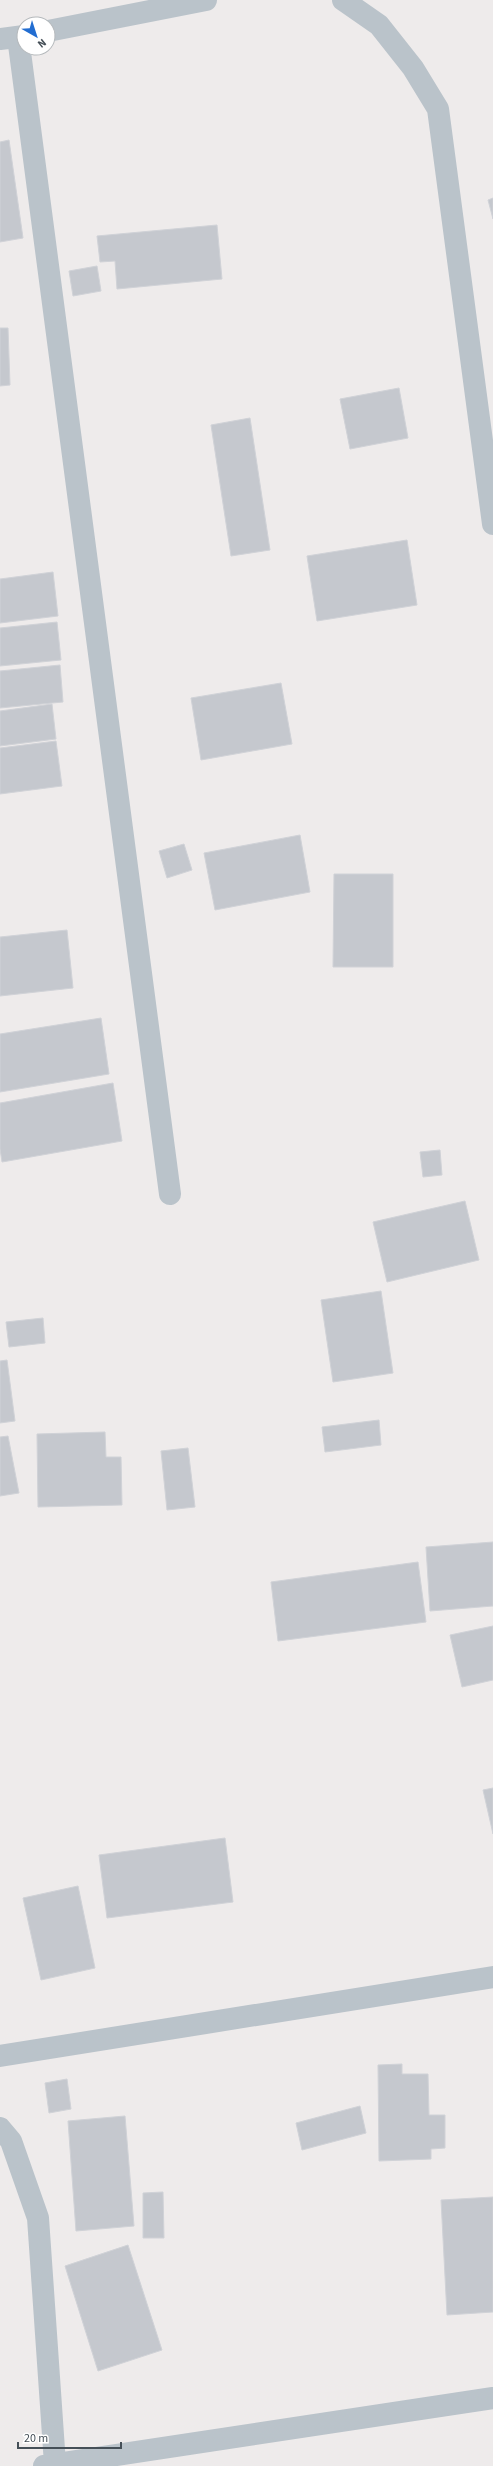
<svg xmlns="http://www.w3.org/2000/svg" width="493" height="2466" font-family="'Source Sans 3',sans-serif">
	<rect width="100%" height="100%" fill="#eeebeb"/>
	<path fill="#c5c8ce" stroke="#d0d2d7" d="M9 140 23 238 0 242V142Z
		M493 198V219L488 200Z
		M217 225 222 279 117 289 115 261 100 262 97 236Z
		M97 266 101 291 73 296 69 271Z
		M0 328H8L10 385 0 386Z
		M399 388 408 438 350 449 340 399Z
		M250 418 270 550 231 556 211 425Z
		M407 540 417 605 317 621 307 556Z
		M53 572 58 616 0 623V579Z
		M57 622 61 660 0 666V628Z
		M60 665 63 702 0 708V671Z
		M281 683 292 744 201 760 191 698Z
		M52 704 56 739 0 746V711Z
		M56 741 62 786 0 794V748Z
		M300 835 310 892 215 910 204 853Z
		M184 844 192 870 167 878 159 851Z
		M334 874H393V967H333Z
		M67 930 73 988 0 996V937Z
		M101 1018 109 1074 0 1092V1034Z
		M113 1083 122 1141 2 1162 0 1149V1103Z
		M440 1150 442 1175 423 1177 420 1152Z
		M465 1201 479 1260 387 1282 373 1222Z
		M381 1291 393 1373 333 1382 321 1300Z
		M43 1318 45 1343 9 1347 6 1322Z
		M7 1360 15 1421 0 1423V1361Z
		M379 1420 381 1445 325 1452 322 1427Z
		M105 1432 106 1457H121L122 1505 38 1507 37 1434Z
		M8 1436 19 1493 0 1496V1437Z
		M188 1448 195 1507 167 1510 161 1451Z
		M493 1542V1606L430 1611 426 1547Z
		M418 1562 426 1622 278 1641 271 1582Z
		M493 1626V1680L462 1687 450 1635Z
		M493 1788V1834L483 1790Z
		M225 1838 233 1902 107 1918 99 1855Z
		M78 1886 95 1968 41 1980 23 1898Z
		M402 2064V2074H428L429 2115H445V2148L431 2149V2159L379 2161 378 2065Z
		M67 2079 71 2109 49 2113 45 2083Z
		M360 2106 366 2133 302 2150 296 2123Z
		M125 2116 134 2226 76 2231 68 2121Z
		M163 2192 164 2238H143V2193Z
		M493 2197V2312L447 2315 441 2200Z
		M128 2245 162 2350 98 2371 65 2266Z"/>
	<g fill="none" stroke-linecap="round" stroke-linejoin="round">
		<path stroke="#bac3ca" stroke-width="22" d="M343 0 379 25 413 68 438 109 493 524
			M48 31 206 0
			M18 37 170 1194
			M0 39 24 36
			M0 2056 493 1977
			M0 2128 11 2141 38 2218 55 2464
			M44 2466 493 2398"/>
	</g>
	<g transform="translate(36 36) rotate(141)"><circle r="19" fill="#ffffff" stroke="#b5b9bc"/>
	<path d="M0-3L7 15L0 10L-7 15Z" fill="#226dd1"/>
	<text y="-6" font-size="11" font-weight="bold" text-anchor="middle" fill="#454f57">N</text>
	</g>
	<path d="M18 2442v6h103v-6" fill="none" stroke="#454f57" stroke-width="2"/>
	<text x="24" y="2442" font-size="12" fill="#454f57" stroke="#ffffff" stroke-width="3" paint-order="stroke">20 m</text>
</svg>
